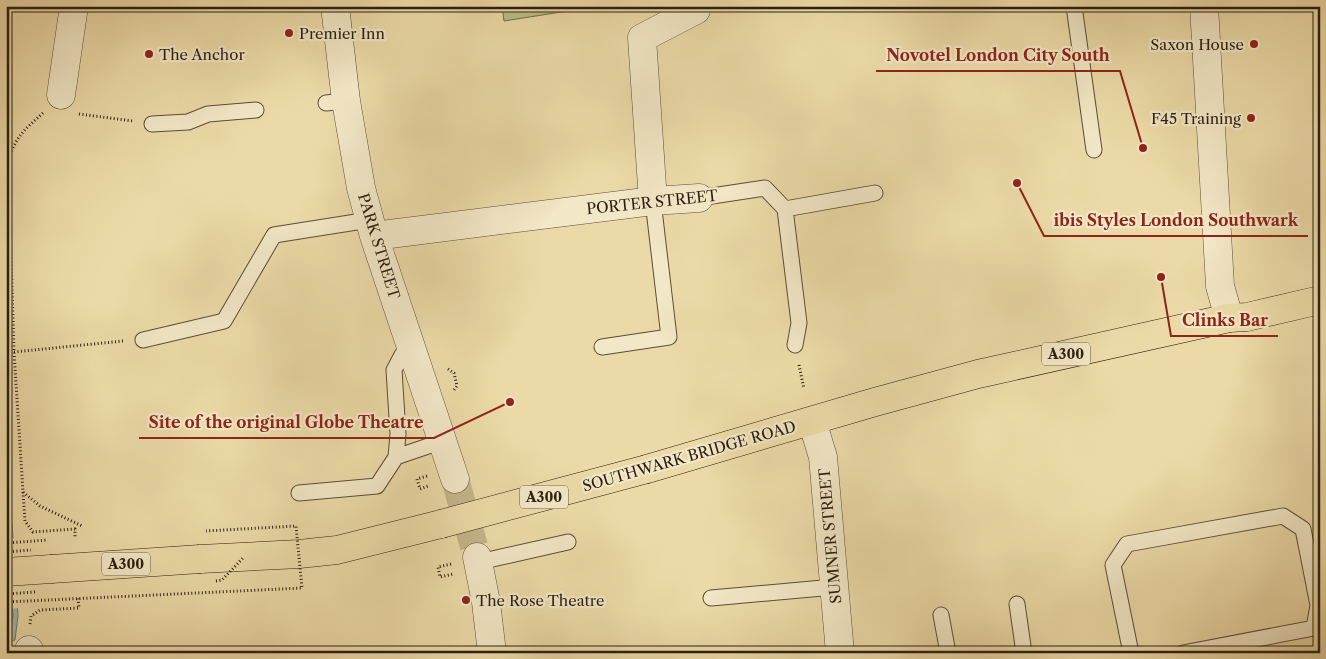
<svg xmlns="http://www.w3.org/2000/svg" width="1326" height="659" font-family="'Libre Caslon Text',serif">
	<rect width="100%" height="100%" fill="#ebdaa7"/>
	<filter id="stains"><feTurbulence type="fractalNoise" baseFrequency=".004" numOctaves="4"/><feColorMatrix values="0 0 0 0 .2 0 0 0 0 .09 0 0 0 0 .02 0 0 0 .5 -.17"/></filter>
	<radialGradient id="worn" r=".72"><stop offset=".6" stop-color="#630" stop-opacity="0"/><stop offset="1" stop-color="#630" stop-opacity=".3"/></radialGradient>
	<path fill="#bbbe85" stroke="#736e4c" d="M502 6H587V8L504 21Z"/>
	<path fill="#9eb7b4" stroke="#707a73" d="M6 468 8 522H12L18 616 15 640 6 642Z"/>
	<path fill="#ebdaa7" d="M6 538H16L20 608 6 609Z"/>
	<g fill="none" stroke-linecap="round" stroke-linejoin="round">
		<path stroke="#646a63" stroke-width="1" d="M6 637 10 635 13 616 11 587"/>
		<path stroke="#c5b489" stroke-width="28" stroke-dasharray="28 14" stroke-linecap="butt" d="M455 479 477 557"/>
		<defs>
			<path id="lane" d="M1074 6 1094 150
				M326 103 346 101
				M152 124 188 122 208 114 256 110
				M699 198 765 188 785 209 799 323 795 345
				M785 209 875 193
				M143 340 224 321 274 235 369 220
				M602 347 669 337 653 201
				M396 457 398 434 394 370 402 355 410 344
				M299 493 377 486 396 457 443 441
				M479 562 568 542
				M711 598 834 587
				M1017 604 1024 653
				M941 615 948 653
				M1131 653 1113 565 1127 544 1283 516 1303 529 1318 605 1314 628 1183 653"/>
			<path id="street" d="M335 6 346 101 361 188 374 236 455 479
				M1204 6 1220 286 1229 318
				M61 95 74 6
				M653 201 642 38 696 10
				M374 236 653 201 699 198
				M812 421 823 457 840 653
				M477 557 486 602 492 653
				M29 650V653"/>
			<path id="primary" d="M647 469 875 402 978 374 1229 318 1247 317 1320 300
				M200 559 299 554 337 550 441 524
				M6 572 51 569"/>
		</defs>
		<use href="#lane" stroke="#5b4d37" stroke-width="17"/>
		<use href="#street" stroke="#5b4d37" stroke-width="29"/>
		<use href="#primary" stroke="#2b1e12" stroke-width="29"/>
		<path stroke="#2b1e12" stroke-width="3" stroke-dasharray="1 2.5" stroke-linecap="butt" d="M43 113C24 130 15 137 8 162L14 352 23 492 40 506 82 526
			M79 114 133 121
			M14 352 123 341
			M799 365 804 389
			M448 369 454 373 457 386 454 390
			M427 476 417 479 420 489 428 486
			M23 492 25 521 33 532 75 529V538
			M451 564 438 567 440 577 453 574
			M30 624 31 616 40 610 79 608 78 598"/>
		<use href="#lane" stroke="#f2e7c6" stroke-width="15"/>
		<use href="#street" stroke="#f2e7c6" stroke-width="28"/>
		<use href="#primary" stroke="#ebdaa7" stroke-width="28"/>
		<defs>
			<path id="primary-bridge" d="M441 524 647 469
				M51 569 200 559"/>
		</defs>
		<use href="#primary-bridge" stroke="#2b1e12" stroke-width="29" stroke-linecap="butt"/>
		<path stroke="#2b1e12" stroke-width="3" stroke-dasharray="1 2.5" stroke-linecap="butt" d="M6 543 47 540
			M6 552 31 550
			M216 581 222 580 243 558
			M6 594 35 592
			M6 602 302 588 296 526 206 531"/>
		<use href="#primary-bridge" stroke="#ebdaa7" stroke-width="28"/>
	</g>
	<g fill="#8f2418" stroke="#f2e7c6" stroke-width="2">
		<circle cx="289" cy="33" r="5"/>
		<circle cx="1254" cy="44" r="5"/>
		<circle cx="149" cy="54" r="5"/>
		<circle cx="1251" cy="118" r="5"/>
		<circle cx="466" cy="600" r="5"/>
	</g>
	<g text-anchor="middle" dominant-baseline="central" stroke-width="4.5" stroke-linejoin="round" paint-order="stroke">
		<g fill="#f2e7c6" stroke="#675a48" stroke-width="1">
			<rect x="1042" y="342.5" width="48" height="23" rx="4"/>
			<rect x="520" y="485.5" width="48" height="23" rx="4"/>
			<rect x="102" y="552.5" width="48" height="23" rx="4"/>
		</g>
		<g font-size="14" font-weight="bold" fill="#2b1e12">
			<text x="1066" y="354">A300</text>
			<text x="544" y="497">A300</text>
			<text x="126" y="564">A300</text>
		</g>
		<g font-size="15" fill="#2b1e12" stroke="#f2e7c6" text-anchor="start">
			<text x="299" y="33">Premier Inn</text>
			<text x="1244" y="44" text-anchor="end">Saxon House</text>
			<text x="159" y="54">The Anchor</text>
			<text x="1241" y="118" text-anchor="end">F45 Training</text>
			<text x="476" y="600">The Rose Theatre</text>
		</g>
		<g font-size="15" fill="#2b1e12" stroke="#f2e7c6">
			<text transform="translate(652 202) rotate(-6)">PORTER STREET</text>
			<text transform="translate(379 246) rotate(73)">PARK STREET</text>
			<text transform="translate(689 456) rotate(-16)">SOUTHWARK BRIDGE ROAD</text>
			<text transform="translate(830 536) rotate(-95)">SUMNER STREET</text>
		</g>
	</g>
	<path fill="none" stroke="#8f2418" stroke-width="2" d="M1143 148L1120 71H876M1017 183L1044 236H1308M1161 277L1171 336H1278M510 402L434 438H139"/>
	<g fill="#8f2418" stroke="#f2e7c6" stroke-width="2">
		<circle cx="1143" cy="148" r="5"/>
		<circle cx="1017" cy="183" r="5"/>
		<circle cx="1161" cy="277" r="5"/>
		<circle cx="510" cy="402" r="5"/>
	</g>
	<g font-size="16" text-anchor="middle" font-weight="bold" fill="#8f2418" stroke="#f2e7c6" stroke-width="4.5" stroke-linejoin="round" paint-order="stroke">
		<text x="998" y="61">Novotel London City South</text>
		<text x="1176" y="226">ibis Styles London Southwark</text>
		<text x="1225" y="326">Clinks Bar</text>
		<text x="286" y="428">Site of the original Globe Theatre</text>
	</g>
	<rect width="1326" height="659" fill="none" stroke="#ebdaa7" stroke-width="25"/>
	<rect x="8" y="8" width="1311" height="644" fill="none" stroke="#2b1e12" stroke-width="2.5"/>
	<rect x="12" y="12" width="1301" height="634" fill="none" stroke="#2b1e12"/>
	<rect width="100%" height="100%" filter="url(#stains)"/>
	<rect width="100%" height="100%" fill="url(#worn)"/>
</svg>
